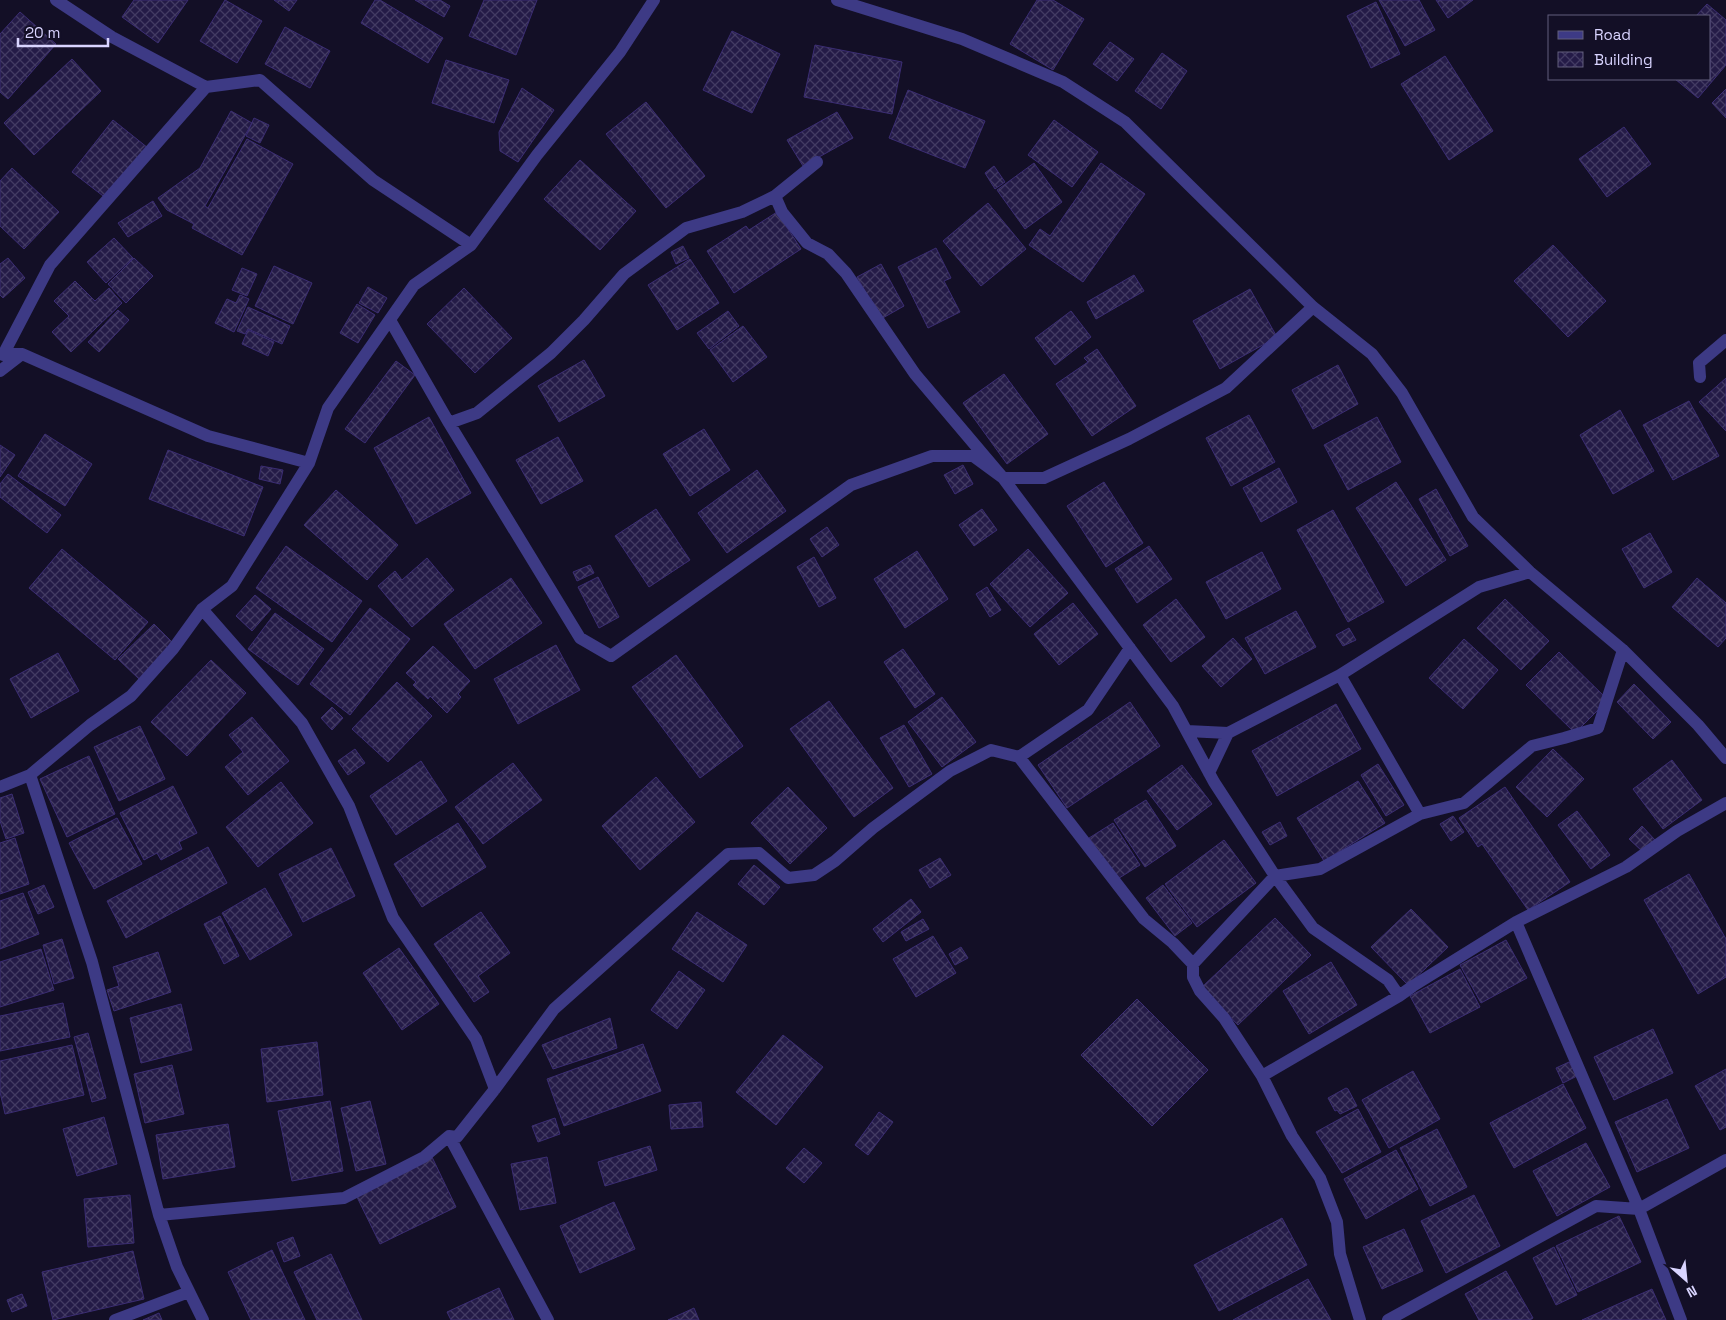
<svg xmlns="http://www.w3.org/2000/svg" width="1726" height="1320" font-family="'Space Grotesk',sans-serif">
	<defs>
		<pattern id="building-cross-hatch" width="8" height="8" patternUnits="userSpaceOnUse" patternTransform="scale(1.25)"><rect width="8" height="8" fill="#241b47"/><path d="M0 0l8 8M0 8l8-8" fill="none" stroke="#433b63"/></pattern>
	</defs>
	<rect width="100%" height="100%" fill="#130f26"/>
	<path fill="url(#building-cross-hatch)" stroke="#3b2d73" d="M134 0H188L158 43 122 17Z
		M225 0 262 21 237 63 200 41Z
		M274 0H297L289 11Z
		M375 0H380L443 38 428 63 361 23Z
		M415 0H440L450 6 444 17Z
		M484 0H537L516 55 469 36Z
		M1037 0H1053L1084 19 1053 70 1010 44Z
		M1379 0H1419L1435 30 1405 46Z
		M1436 0H1473L1448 18Z
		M1376 2 1400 54 1371 68 1347 16Z
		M1707 4 1726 20V65L1698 98 1675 79H1710V16H1696Z
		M20 12 56 44 8 99 0 92V34Z
		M285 27 330 51 310 88 265 64Z
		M732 31 780 54 752 113 703 90Z
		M1110 42 1134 59 1117 81 1093 64Z
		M815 45 902 62 892 114 804 97Z
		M1162 53 1187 71 1161 109 1135 91Z
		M1445 56 1493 131 1449 160 1401 84Z
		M72 59 101 91 34 155 4 123Z
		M446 60 509 80 494 123 432 103Z
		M522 88 554 110 518 162 500 151 499 132Z
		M1726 89V118L1712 103Z
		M908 90 985 121 965 168 889 138Z
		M646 102 705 176 666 208 606 134Z
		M231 111 252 123 205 206 208 208 247 139 293 164 242 255 192 228 194 224 167 210 158 198 200 168Z
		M837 112 853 138 803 166 787 140Z
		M254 118 269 125 260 143 246 136Z
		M113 120 148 148 107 199 72 172Z
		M1054 120 1098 152 1072 187 1028 155Z
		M1624 127 1651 164 1607 197 1579 159Z
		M580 160 636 211 600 250 544 199Z
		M1034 163 1062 202 1025 229 997 190Z
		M1101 163 1145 194 1083 282 1029 245 1040 229 1050 236Z
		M994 166 1005 182 995 189 985 173Z
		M12 168 59 212 24 249 0 226V181Z
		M153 201 162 216 128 237 118 223Z
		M988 203 1026 249 981 286 943 241Z
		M777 212 801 249 734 293 707 251 746 226 749 230Z
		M114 238 133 258 106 283 87 262Z
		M1553 245 1606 301 1568 337 1514 281Z
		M683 246 689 258 676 264 671 252Z
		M936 248 951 278 944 281 960 312 928 328 898 267Z
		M8 258 25 278 3 298 0 295V264Z
		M134 258 153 276 126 303 108 284Z
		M690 259 719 303 677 330 648 285Z
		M881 264 904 306 881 319 857 277Z
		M274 266 312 283 293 324 255 306Z
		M242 268 257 274 247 296 232 290Z
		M1134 275 1144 291 1096 319 1087 302Z
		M75 281 95 301 109 288 122 303 71 352 52 332 69 316 54 301Z
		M368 287 387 298 378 313 359 303Z
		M464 288 512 338 475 373 427 324Z
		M1250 289 1277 337 1220 369 1193 321Z
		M240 295 249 299 234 332 215 323 227 299 236 303Z
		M357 304 375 315 358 343 340 333Z
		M248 307 290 326 282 344 248 329 245 334 237 331Z
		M118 310 129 320 99 352 88 342Z
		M728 311 739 326 709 349 697 333Z
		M1071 311 1091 337 1055 365 1035 338Z
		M743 326 767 357 733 382 710 350Z
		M248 330 274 342 268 356 242 344Z
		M1097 349 1136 406 1092 436 1056 384 1088 362 1084 358Z
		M584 360 605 396 559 422 538 386Z
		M396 361 415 375 365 443 345 429Z
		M1338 365 1358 404 1313 429 1292 390Z
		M1004 374 1048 434 1007 464 963 403Z
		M1726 378V431L1699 402Z
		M1689 401 1719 456 1673 480 1643 425Z
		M1620 410 1654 471 1613 494 1580 435Z
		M1249 415 1275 462 1231 486 1206 438Z
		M429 417 471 493 416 524 374 448Z
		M1377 417 1401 462 1348 490 1324 445Z
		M704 429 730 470 690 496 663 454Z
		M45 434 92 464 65 506 18 476Z
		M558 437 583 481 541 504 516 460Z
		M0 445 15 455 0 477Z
		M168 450 263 487 244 536 149 499Z
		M963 465 973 484 955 494 944 475Z
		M261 466 283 470 280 484 259 479Z
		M1279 468 1297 502 1261 522 1243 488Z
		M757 470 786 511 727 553 698 513Z
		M8 474 61 515 47 533 0 497V484Z
		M1104 482 1143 543 1106 567 1067 506Z
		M1396 482 1446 560 1406 586 1356 508Z
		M1436 489 1468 546 1450 556 1419 499Z
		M336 490 398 545 367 580 304 525Z
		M656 509 690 560 649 587 615 536Z
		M982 509 997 530 974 546 959 525Z
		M1333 510 1384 602 1348 622 1297 530Z
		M827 527 839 545 822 557 810 539Z
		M1650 533 1672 572 1644 588 1622 549Z
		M286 546 362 601 332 642 256 588Z
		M1149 546 1172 579 1137 603 1115 569Z
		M62 549 148 622 115 660 29 588Z
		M1028 549 1068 593 1030 627 990 584Z
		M917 551 948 599 905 628 874 579Z
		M1262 552 1281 589 1226 619 1206 582Z
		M814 557 836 598 819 607 797 567Z
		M427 558 454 590 412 627 378 586 395 571 402 580Z
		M590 565 594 573 577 581 573 572Z
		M598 577 619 617 599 628 578 587Z
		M511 578 542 623 475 669 444 624Z
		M1697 578 1726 603V638L1718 647 1672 607Z
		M987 587 1001 610 990 617 976 594Z
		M255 595 271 609 252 631 236 616Z
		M1176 599 1205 637 1171 662 1143 625Z
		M1505 599 1549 641 1521 670 1477 628Z
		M1073 603 1098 634 1059 665 1034 634Z
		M370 608 410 639 350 715 310 684Z
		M1296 611 1316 647 1265 674 1245 638Z
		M275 613 324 649 298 685 248 649Z
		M154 624 174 644 139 679 118 659Z
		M1349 628 1356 640 1343 646 1336 635Z
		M1233 638 1252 659 1221 687 1202 666Z
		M1464 639 1498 670 1463 709 1429 678Z
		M556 645 580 690 518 724 494 679Z
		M433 646 470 681 458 694 461 697 447 713 430 696 428 699 413 685 416 682 406 673Z
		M903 649 935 694 915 708 884 662Z
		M1559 652 1608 700 1575 733 1526 685Z
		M58 653 79 691 31 718 10 679Z
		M676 655 743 746 700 778 632 687Z
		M211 660 246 693 187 756 151 722Z
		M397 682 432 716 388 762 352 729Z
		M1634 684 1671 722 1653 739 1617 702Z
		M942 697 976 742 942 767 908 722Z
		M829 701 893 788 854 817 790 729Z
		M1130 702 1160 746 1067 808 1038 765Z
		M1336 704 1361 749 1277 796 1252 751Z
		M332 707 343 718 332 730 321 718Z
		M252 717 289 761 248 795 225 767 243 752 229 735Z
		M904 725 932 774 909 787 880 738Z
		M140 726 165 779 119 801 94 747Z
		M355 749 365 763 348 775 338 761Z
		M1553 749 1584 779 1547 817 1516 787Z
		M89 756 115 814 67 837 40 779Z
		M1672 760 1702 800 1663 829 1633 789Z
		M421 761 447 801 396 835 370 796Z
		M513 763 542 800 483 844 455 807Z
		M1378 764 1404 805 1386 816 1361 775Z
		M1182 765 1212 804 1177 830 1147 791Z
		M656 777 695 822 640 870 602 826Z
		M1358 781 1385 823 1324 861 1297 818Z
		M281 782 313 823 258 867 226 827Z
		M173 786 197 833 179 842 182 849 161 860 157 853 144 860 120 813Z
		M788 787 827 828 790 864 751 823Z
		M1505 787 1570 882 1528 910 1482 844 1478 847 1459 818Z
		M12 794 24 833 6 839 0 821V798Z
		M1146 800 1176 846 1145 867 1114 820Z
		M1577 811 1610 855 1591 869 1558 825Z
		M1453 816 1464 832 1451 841 1440 824Z
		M117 818 142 864 94 889 69 843Z
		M1280 822 1287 836 1270 845 1262 832Z
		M458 823 486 867 422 907 394 864Z
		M1113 823 1140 865 1116 880 1089 838Z
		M1642 826 1655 840 1643 852 1629 839Z
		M15 838 29 884 0 894V843Z
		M1224 840 1256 883 1197 927 1165 884Z
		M208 847 227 883 126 938 107 901Z
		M331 848 355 896 303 922 279 874Z
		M940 858 951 875 930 888 919 870Z
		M754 865 780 887 764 905 738 884Z
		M1689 874 1726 939V977L1698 994 1644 900Z
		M44 885 54 907 38 914 28 892Z
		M1163 885 1192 923 1175 936 1146 898Z
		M265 888 292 935 250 960 222 913Z
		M23 893 39 934 0 949V901Z
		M911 899 921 912 883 942 873 929Z
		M1411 909 1448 947 1408 985 1371 947Z
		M481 912 510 953 478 976 489 992 474 1002 434 944Z
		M697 912 747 945 723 982 672 949Z
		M220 916 239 956 224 964 204 924Z
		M1275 918 1311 955 1238 1025 1202 987Z
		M923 919 929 929 906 941 901 932Z
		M933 936 956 973 916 997 893 959Z
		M62 939 74 978 54 984 43 945Z
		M1506 940 1527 978 1481 1003 1460 965Z
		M961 947 968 958 955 965 949 954Z
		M399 948 439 1004 402 1030 363 973Z
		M41 949 54 990 0 1007V962Z
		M158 952 171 992 114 1011 107 990 119 986 113 967Z
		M1331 962 1357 1005 1309 1034 1283 991Z
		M1460 969 1480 1007 1430 1033 1410 996Z
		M679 971 705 990 677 1029 651 1010Z
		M1137 999 1208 1070 1152 1126 1081 1055Z
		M63 1003 70 1037 0 1051V1016Z
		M181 1004 192 1050 141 1063 130 1018Z
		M610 1018 617 1048 553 1069 542 1045Z
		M1653 1029 1673 1073 1614 1100 1594 1057Z
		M88 1033 106 1098 92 1102 74 1037Z
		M783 1035 823 1067 776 1125 736 1092Z
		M317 1042 323 1095 267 1102 261 1049Z
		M643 1044 661 1091 564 1126 547 1079Z
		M72 1045 84 1095 5 1114 0 1092V1061Z
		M1569 1062 1577 1076 1563 1083 1556 1068Z
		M172 1065 184 1114 145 1123 134 1074Z
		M1726 1069V1127L1720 1130 1695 1086Z
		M1413 1071 1440 1119 1389 1148 1362 1100Z
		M1563 1084 1586 1128 1514 1168 1490 1123Z
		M1346 1088 1348 1089 1357 1106 1340 1114 1337 1110 1335 1111 1328 1098Z
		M1667 1099 1689 1148 1637 1172 1615 1122Z
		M330 1101 343 1171 292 1181 278 1111Z
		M370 1101 386 1164 356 1171 341 1108Z
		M701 1102 703 1127 671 1129 669 1105Z
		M1358 1109 1381 1152 1342 1173 1316 1132Z
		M879 1112 893 1122 868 1155 855 1145Z
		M104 1117 117 1164 77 1176 63 1129Z
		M555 1118 560 1134 538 1142 532 1126Z
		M228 1124 235 1167 163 1179 156 1135Z
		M1437 1129 1467 1187 1430 1206 1400 1148Z
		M1586 1143 1610 1187 1557 1216 1533 1171Z
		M650 1146 657 1170 605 1186 598 1162Z
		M804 1148 822 1163 804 1183 786 1168Z
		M1396 1150 1418 1189 1366 1219 1344 1179Z
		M432 1157 456 1207 380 1244 356 1195Z
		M547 1157 556 1203 520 1210 511 1164Z
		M130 1195 134 1243 88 1247 84 1199Z
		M1474 1195 1500 1246 1446 1273 1421 1221Z
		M614 1202 635 1249 580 1273 560 1226Z
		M1619 1216 1641 1262 1578 1292 1556 1246Z
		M1282 1218 1307 1265 1219 1311 1194 1265Z
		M1404 1229 1423 1271 1382 1289 1363 1247Z
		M293 1237 300 1256 284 1262 277 1243Z
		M1554 1247 1577 1295 1556 1305 1533 1258Z
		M272 1250 305 1320H251L228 1272Z
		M133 1251 144 1299 53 1320 42 1272Z
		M331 1254 362 1320H317L294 1272Z
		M1506 1271 1533 1318 1530 1320H1479L1465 1294Z
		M1308 1279 1331 1320H1233Z
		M499 1288 514 1320H451L447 1312Z
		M1652 1289 1666 1320H1582Z
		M22 1294 27 1306 12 1312 7 1300Z
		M694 1308 699 1320H668Z
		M159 1313 162 1320H143Z"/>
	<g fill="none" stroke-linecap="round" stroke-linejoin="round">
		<path stroke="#3d3a85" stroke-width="12" d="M56 0 112 37 206 87 260 80 373 180 471 245
			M837 0 962 39 1063 82 1125 122 1313 307 1372 354 1402 393 1473 517 1530 572 1623 650 1698 725 1726 758
			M775 196 782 212 807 243 828 254 846 273 915 374 1003 478 1173 706 1214 782 1275 876 1313 928 1388 980 1399 996
			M390 320 449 423 580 638 611 656 851 485 932 456H973L1003 478H1044L1129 439 1226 388 1313 307
			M0 354H22L208 436 309 463
			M3 355 50 265 206 87
			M0 371 22 354
			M1700 377 1699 363 1726 340
			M449 423 477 413 551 353 584 320 624 274 686 228 742 212 775 196 817 162
			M202 609 302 723 349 806 393 918 476 1039 495 1089
			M1340 675 1420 814
			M1187 731 1228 733 1340 675 1479 587 1530 572
			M1019 757 1144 919 1173 943 1193 964V977L1200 991 1224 1018 1262 1076 1292 1136 1320 1178 1337 1222 1340 1254 1360 1320
			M1209 773 1228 733
			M30 775 92 962 159 1215 177 1267 203 1320
			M0 787 30 775 90 725 131 696 173 649 202 609 232 586 309 463 328 408 414 285 471 245 537 155 620 52 654 0
			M1516 922 1639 1209 1681 1320
			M1193 964 1275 876 1320 869 1420 814 1464 803 1532 746 1564 738 1598 728 1623 650
			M1262 1076 1399 996 1413 986 1516 922 1626 867 1677 831 1726 803
			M159 1215 344 1198 424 1157 449 1136
			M115 1320 189 1292
			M548 1320 449 1136 457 1137 495 1089 554 1009 728 854 759 853 788 878 814 875 835 861 873 828 950 771 991 750 1019 757 1088 710 1130 648
			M1388 1320 1596 1206 1639 1209 1726 1160"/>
	</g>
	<rect x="1548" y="15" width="162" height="65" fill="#130f26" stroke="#625e7d"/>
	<rect x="1558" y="31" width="25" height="8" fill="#3d3a85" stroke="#625e7d"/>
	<text x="1594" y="40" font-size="15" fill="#d9d4ff">Road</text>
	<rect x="1558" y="52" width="25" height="15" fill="url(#building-cross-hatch)" stroke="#625e7d"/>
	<text x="1594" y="65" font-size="15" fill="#d9d4ff">Building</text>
	<g transform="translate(1686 1280) rotate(153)" stroke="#130f26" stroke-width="4" paint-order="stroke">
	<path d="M0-4L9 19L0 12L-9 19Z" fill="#d9d4ff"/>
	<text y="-8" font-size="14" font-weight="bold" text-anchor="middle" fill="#d9d4ff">N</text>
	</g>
	<path d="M18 38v8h90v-8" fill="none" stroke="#d9d4ff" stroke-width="2.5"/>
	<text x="25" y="38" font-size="15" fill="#d9d4ff" stroke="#130f26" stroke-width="4" paint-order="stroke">20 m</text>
</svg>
